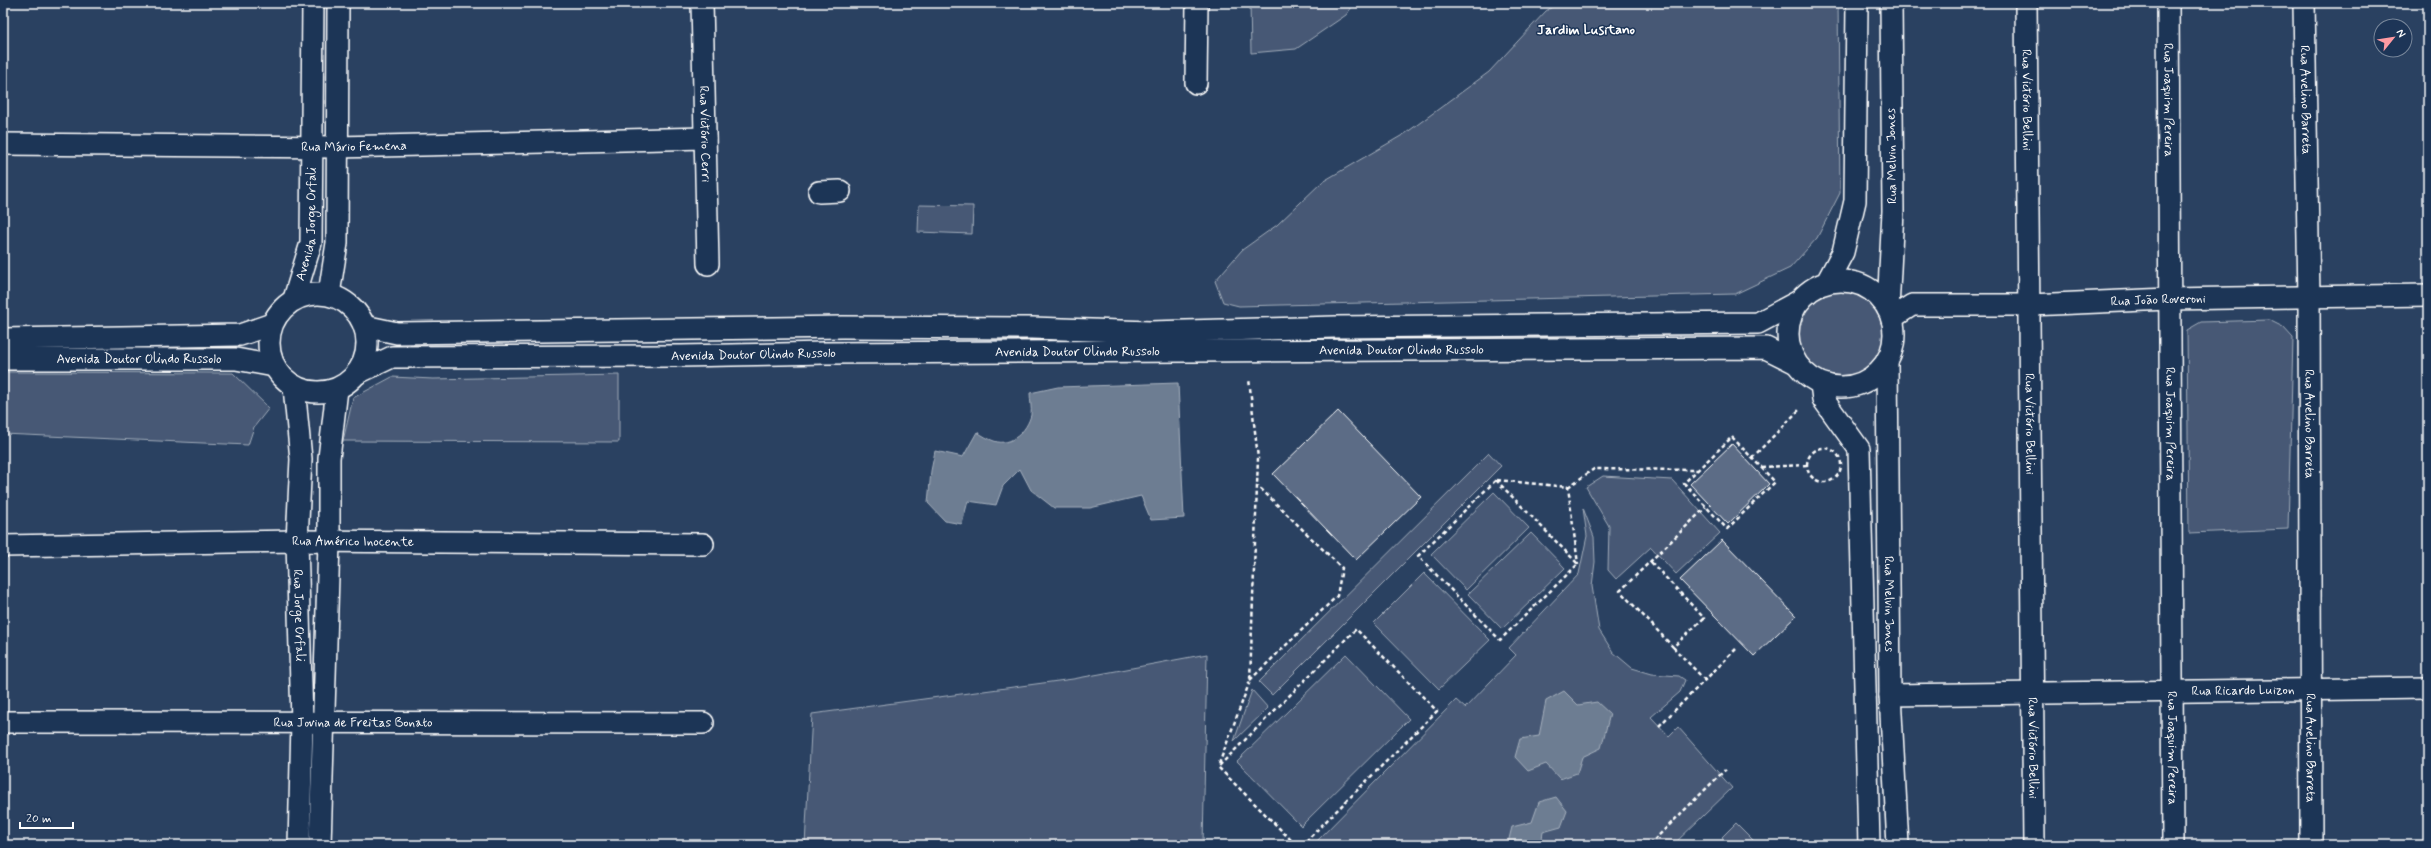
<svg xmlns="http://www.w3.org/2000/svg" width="2431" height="848" font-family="Mynerve,sans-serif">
	<rect width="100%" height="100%" fill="#2a4161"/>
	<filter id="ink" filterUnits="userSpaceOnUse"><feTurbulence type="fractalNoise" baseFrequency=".025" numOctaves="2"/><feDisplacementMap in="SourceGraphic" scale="8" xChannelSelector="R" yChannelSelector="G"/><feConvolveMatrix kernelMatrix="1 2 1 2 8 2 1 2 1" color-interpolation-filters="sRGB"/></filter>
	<g filter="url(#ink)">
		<path fill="#465975" stroke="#a2acba" d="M1250 3H1355L1346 15 1296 49 1251 53Z
			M1558 3H1838L1840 193 1817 238 1790 268 1735 294 1239 306 1223 302 1215 281 1242 250 1277 225 1322 182 1406 133 1489 72 1546 11Z
			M919 205 973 206 972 234 918 232Z
			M1796 334a45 45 0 1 1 90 0a45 45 0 1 1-90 0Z
			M2269 320 2283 327 2293 338 2288 529 2189 533 2187 330 2201 322Z
			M3 372 233 373 269 408 254 427 248 445 3 434Z
			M619 375V442L343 441 353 398 392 377 433 379Z
			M1489 453 1501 466 1272 695 1259 682Z
			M1603 476 1672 480 1720 533 1676 574 1651 547 1616 579 1608 570 1609 526 1586 487Z
			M1494 492 1529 528 1466 590 1431 554Z
			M1583 508 1594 537 1595 562 1592 586 1599 630 1613 652 1632 668 1652 674 1679 676 1685 680 1680 692 1651 717 1669 736 1678 727 1732 788 1673 845H1313L1456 700 1465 708 1516 655 1509 648 1579 574 1587 536Z
			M1531 533 1565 568 1502 629 1468 594Z
			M1424 573 1490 640 1439 689 1374 623Z
			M1207 654 1203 845H805L812 714 1073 679Z
			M1346 654 1409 719 1301 826 1237 761Z
			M1252 690 1268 708 1234 741Z
			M1736 823 1758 845H1730L1722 837Z"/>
		<path fill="#6d7d92" stroke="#a7b1be" d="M1178 383 1184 518 1151 520 1141 496 1090 508H1054L1031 490 1020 469 1003 486 996 505 968 501 962 524 945 521 928 503 931 471 935 451 963 457 977 432C982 435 988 439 994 441 1011 447 1027 431 1031 415 1032 408 1030 400 1030 393L1058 387Z
			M1564 691 1578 705 1597 702 1610 714 1601 748 1582 757 1577 773 1560 779 1546 764 1528 771 1515 757 1520 739 1539 736 1546 701Z
			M1556 797 1567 811 1561 827 1543 832 1541 845H1510L1508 843 1512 827 1532 822 1539 802Z"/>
		<path fill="#5b6c86" stroke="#fff" d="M1338 411 1421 497 1356 560 1273 474Z
			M1732 444 1769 484 1728 524 1690 484Z
			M1722 540 1796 616 1754 656 1680 580Z"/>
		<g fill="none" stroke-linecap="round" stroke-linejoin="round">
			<defs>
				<g id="minor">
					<path id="s1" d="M702 3 708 264"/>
					<path id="s2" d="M2026 3 2034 845"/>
					<path id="s3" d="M2168 3 2173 845"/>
					<path id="s4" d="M2304 3 2309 298 2311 845"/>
					<path d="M1196 83 1197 3"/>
					<path id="s5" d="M3 144 338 147 705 138"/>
					<path d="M819 192 840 191"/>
					<circle cx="1841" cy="334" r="53"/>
					<path d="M1827 282 1843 252 1855 201 1857 3"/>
					<circle cx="318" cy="343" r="49"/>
					<path d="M329 294 337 243 338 3"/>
					<path id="s6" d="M294 299 311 243 313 3"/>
					<path d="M1888 309 1893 211 1891 3"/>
					<path id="s7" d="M1892 318 1912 305H2030L2168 299 2428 295"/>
					<path d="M364 326 397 333 843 327 1032 328 1150 332 1335 327 1758 323 1799 301"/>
					<path d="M3 339 240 335 272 324"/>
					<path id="s8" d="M3 359H236L274 366"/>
					<path id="s9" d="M1887 362 1890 695 1898 845"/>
					<path id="s10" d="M358 373 392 357 681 356 825 353 1766 348 1796 363"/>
					<path d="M1821 384 1823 399 1859 449 1869 845"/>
					<path id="s11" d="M294 387 301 459 297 541 302 722 299 845"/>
					<path id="s12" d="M3 546 297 541 703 544"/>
					<path id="s13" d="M1890 695 2428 688"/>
					<path id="s14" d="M3 722 703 723"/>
					<path d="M320 845 329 542V458L337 389"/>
				</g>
			</defs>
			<use href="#minor" stroke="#fff" stroke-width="24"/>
			<path stroke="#fff" stroke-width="2.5" stroke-dasharray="4 3" stroke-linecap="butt" d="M1732 437 1775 482 1727 529 1684 483Z
				M1807 465a17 17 0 1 1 34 0a17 17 0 1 1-34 0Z
				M1752 458 1799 410
				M1761 467 1807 465
				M1496 480 1578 564 1500 640 1418 556Z
				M1497 480 1568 487 1578 564
				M1568 487 1594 469 1698 470
				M1651 562 1704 618 1673 647 1620 591 1706 507
				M1673 647 1705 680
				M1250 680 1337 596 1342 568 1258 486
				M1659 726 1736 649
				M1219 764 1250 681 1258 458 1249 379
				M1296 845 1218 767 1356 629 1437 711 1302 845
				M1649 845 1725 770"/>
			<use href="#minor" stroke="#1d3557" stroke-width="21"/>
		</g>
	</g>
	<g text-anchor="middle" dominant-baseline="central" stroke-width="3" stroke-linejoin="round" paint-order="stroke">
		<g font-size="13" fill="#fff" stroke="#1d3557">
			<text stroke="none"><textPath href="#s2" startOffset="97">Rua Victório Bellini</textPath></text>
			<text stroke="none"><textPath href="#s3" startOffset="97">Rua Joaquim Pereira</textPath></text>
			<text stroke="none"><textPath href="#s4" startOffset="97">Rua Avelino Barreta</textPath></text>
			<text stroke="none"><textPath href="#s1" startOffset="131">Rua Victório Cerri</textPath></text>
			<text stroke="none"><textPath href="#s5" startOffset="351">Rua Mário Femena</textPath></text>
			<text transform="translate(1892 156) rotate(-91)">Rua Melvin Jones</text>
			<text stroke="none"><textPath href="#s6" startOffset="77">Avenida Jorge Orfali</textPath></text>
			<text stroke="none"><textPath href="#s7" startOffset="270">Rua João Roveroni</textPath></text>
			<text stroke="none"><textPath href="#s10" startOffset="1047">Avenida Doutor Olindo Russolo</textPath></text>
			<text stroke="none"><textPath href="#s10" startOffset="723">Avenida Doutor Olindo Russolo</textPath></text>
			<text stroke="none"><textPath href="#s10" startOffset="399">Avenida Doutor Olindo Russolo</textPath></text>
			<text stroke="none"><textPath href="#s8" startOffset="136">Avenida Doutor Olindo Russolo</textPath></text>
			<text stroke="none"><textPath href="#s2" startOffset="421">Rua Victório Bellini</textPath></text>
			<text stroke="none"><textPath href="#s3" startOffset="421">Rua Joaquim Pereira</textPath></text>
			<text stroke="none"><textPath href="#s4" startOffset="421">Rua Avelino Barreta</textPath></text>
			<text stroke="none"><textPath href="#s12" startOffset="350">Rua Américo Inocente</textPath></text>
			<text stroke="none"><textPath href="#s9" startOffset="242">Rua Melvin Jones</textPath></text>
			<text stroke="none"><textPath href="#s11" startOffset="229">Rua Jorge Orfali</textPath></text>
			<text stroke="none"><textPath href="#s13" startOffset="353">Rua Ricardo Luizon</textPath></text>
			<text stroke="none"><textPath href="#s14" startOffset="350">Rua Jovina de Freitas Bonato</textPath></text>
			<text stroke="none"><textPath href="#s2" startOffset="745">Rua Victório Bellini</textPath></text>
			<text stroke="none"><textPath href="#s3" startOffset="745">Rua Joaquim Pereira</textPath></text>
			<text stroke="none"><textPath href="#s4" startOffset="745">Rua Avelino Barreta</textPath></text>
		</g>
		<g font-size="14" font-weight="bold" fill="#fff" stroke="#1d3557">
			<text x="1586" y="30">Jardim Lusitano</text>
		</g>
	</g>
	<rect width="2431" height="848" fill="none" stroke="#1d3557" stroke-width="16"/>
	<rect x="8" y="8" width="2415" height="832" fill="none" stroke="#fff" stroke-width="1.5" filter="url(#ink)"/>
	<g transform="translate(2393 38) rotate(60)"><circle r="19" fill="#1d3557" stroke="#77869a"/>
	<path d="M0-3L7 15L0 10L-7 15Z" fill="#ff9aa2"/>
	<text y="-6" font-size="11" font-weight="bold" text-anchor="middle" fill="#ffffff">N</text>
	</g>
	<path d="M20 822v6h53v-6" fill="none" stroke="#ffffff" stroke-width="2"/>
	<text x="26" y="822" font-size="12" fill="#ffffff" stroke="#1d3557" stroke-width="3" paint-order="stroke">20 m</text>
</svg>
